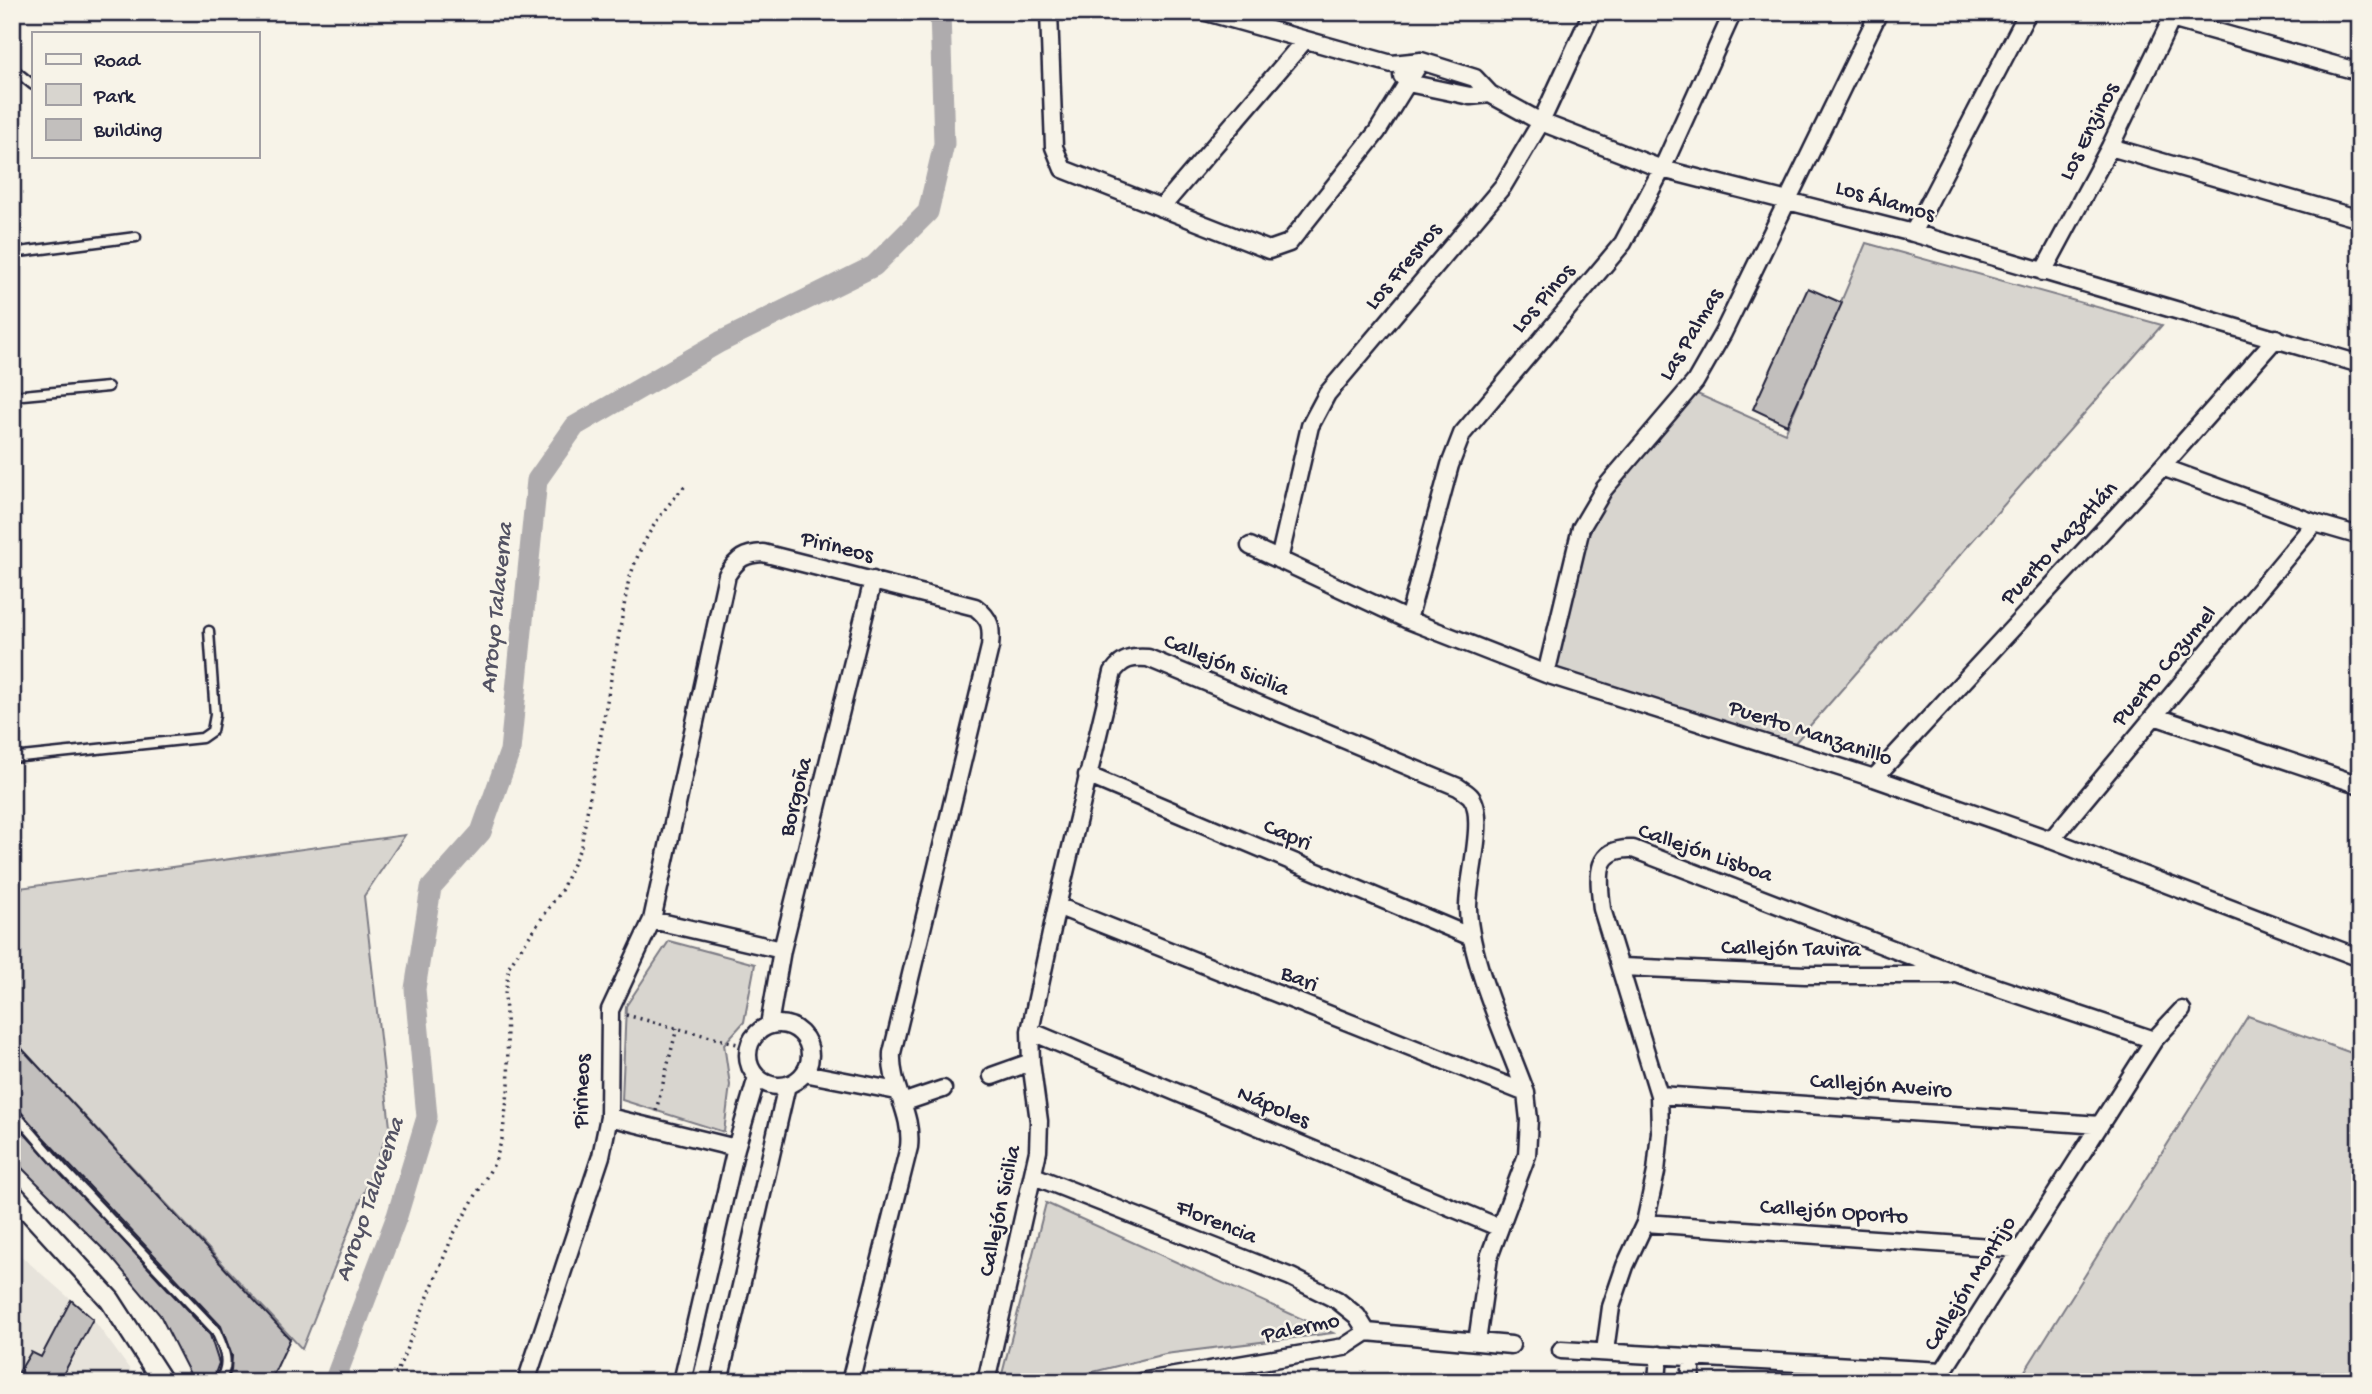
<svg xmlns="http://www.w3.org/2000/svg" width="2372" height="1394" font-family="'Gochi Hand',sans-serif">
	<rect width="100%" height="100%" fill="#f7f3e8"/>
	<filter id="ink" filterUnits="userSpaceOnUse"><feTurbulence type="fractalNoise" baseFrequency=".0143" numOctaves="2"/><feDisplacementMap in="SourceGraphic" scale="14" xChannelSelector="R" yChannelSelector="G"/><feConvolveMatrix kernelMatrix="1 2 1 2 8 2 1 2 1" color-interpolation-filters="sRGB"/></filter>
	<g filter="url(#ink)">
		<path fill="#e7e3db" d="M12 1248 93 1319 139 1382H12Z"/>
		<path fill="#d8d5cf" stroke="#7d7c85" stroke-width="2" d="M1866 243 2162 325 1793 745 1559 673 1555 667 1582 533 1606 494 1695 393 1785 433Z
			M405 835 364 896 390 1127 302 1349 12 1038V889Z
			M669 941 755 964 744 1022 724 1044 730 1085 724 1132 622 1100 626 1006Z
			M2248 1016 2360 1056V1382H2018Z
			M1046 1203 1333 1333 1165 1354 1053 1382H1000Z
			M1734 1376 1829 1382H1734Z"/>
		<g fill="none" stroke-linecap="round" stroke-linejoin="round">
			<path stroke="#aeabad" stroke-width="21" d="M334 1382 397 1216 427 1117 415 989 431 888 481 832 510 751 537 480 575 426 720 342 874 266 928 212 944 144 940 12"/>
		</g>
		<path fill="#c2bfbd" stroke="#22223b" stroke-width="2" d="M1808 288 1842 303 1787 425 1753 409Z
			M12 1038 290 1339 270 1382H226L231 1371 232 1356 221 1326 12 1104Z
			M12 1120 210 1335 219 1363 212 1382H194L160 1315 111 1257 12 1158Z
			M71 1300 93 1319 59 1382H34L19 1372 31 1352 41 1357Z"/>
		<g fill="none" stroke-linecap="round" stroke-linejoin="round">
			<defs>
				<path id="service" d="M12 68 33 85
					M12 253 136 237
					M12 396 108 387
					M12 758 202 738 212 731 215 715 209 631
					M12 1110 64 1170 216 1331C224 1349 232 1365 218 1382"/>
				<path id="minor" d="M1049 12 1054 147 1063 169 1269 250 1289 243 1377 132 1421 61
					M1206 12 1392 64 1421 61 1475 78 1490 94 1541 122 1662 169 1913 233 2360 364
					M2171 19 2360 72
					M1402 76 1408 83 1470 96 1490 94
					M2110 147 2360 219
					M1161 208 1304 41
					M1913 233 2028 12
					M2043 272 2110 147 2175 12
					M2162 467 2315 523 2360 536
					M1250 546 1408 620 1546 674 1874 778 2051 840 2360 958
					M1279 560 1310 426 1327 394 1503 186 1541 122 1592 12
					M1408 620 1450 465 1462 434 1623 243 1662 169 1733 12
					M1546 674 1581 528 1604 489 1695 382 1723 333 1879 12
					M2154 716 2360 785
					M1087 775 1469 936
					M1874 778 2162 467 2276 338
					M2051 840 2315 523
					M1057 906 1526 1093
					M652 920 782 950
					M1622 967 1805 975H1950
					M748 1055a31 31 0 1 1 62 0a31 31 0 1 1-62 0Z
					M769 1025 782 950 873 580
					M1030 1031 1498 1227
					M804 1073 897 1091
					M992 1076 1031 1062
					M1659 1095 2100 1125
					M902 1103 943 1089
					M609 1117 736 1148
					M1034 1176 1291 1277 1337 1300 1357 1316 1367 1332
					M1645 1223 2020 1249
					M1561 1350 1943 1371
					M1605 1351 1611 1307 1625 1266 1645 1223 1656 1172 1660 1132 1659 1095 1602 909C1599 880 1592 847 1633 849L1960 975 2154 1040
					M1943 1371 2154 1040 2182 1010
					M526 1382 601 1156 609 1117 610 1010 652 920 727 575C738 558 744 554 763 553L975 607C991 619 992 627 990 647L892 1053C890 1088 913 1112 909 1147L850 1382
					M682 1382 736 1148 757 1077
					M719 1382 787 1085
					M986 1382 1038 1151 1039 1121 1031 1062 1030 1031 1057 906 1113 672C1123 658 1132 657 1148 658L1458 787C1462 790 1468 793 1471 797 1487 817 1467 882 1468 909 1470 962 1507 1041 1526 1093L1529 1120 1527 1155 1489 1257 1477 1342
					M1140 1382 1344 1347 1367 1332 1511 1345
					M1657 1382 1659 1355
					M1690 1382 1692 1357"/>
				<path id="tertiary" d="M12 1193 110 1300 163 1382"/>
			</defs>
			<use href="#service" stroke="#22223b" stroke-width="13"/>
			<use href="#minor" stroke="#22223b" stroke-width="21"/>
			<use href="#tertiary" stroke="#22223b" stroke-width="24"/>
			<path stroke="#22223b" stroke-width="3.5" stroke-dasharray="2 5" stroke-linecap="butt" d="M626 1015 749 1047
				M656 1111 677 1028
				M393 1382 453 1235 495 1162 502 1139 509 1084 505 993 509 966 562 889 581 846 628 584C639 545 657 516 685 486"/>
			<use href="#service" stroke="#f7f3e8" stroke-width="8"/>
			<use href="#minor" stroke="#f7f3e8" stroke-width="16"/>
			<use href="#tertiary" stroke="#f7f3e8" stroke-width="19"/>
		</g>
	</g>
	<g text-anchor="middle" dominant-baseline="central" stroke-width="5" stroke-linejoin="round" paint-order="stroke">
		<g font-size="23" fill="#22223b" stroke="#f7f3e8">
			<text transform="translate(2090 132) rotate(-63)">Los Enzinos</text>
			<text transform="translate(1885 202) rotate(16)">Los Álamos</text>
			<text transform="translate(1404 267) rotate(-50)">Los Fresnos</text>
			<text transform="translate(1544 299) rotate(-49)">Los Pinos</text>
			<text transform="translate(1692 335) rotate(-59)">Las Palmas</text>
			<text transform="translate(2060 544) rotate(-47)">Puerto Mazatlán</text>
			<text transform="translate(837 548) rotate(14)">Pirineos</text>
			<text transform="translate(1226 666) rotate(22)">Callejón Sicilia</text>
			<text transform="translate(2165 667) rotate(-50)">Puerto Cozumel</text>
			<text transform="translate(1810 734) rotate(18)">Puerto Manzanillo</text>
			<text transform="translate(797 797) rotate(-76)">Borgoña</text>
			<text transform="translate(1287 836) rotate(23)">Capri</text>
			<text transform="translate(1705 854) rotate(19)">Callejón Lisboa</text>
			<text transform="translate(1791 950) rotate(1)">Callejón Tavira</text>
			<text transform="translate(1299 980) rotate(22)">Bari</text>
			<text transform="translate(1881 1087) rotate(4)">Callejón Aveiro</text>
			<text transform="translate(583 1091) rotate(-88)">Pirineos</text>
			<text transform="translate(1273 1108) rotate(23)">Nápoles</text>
			<text transform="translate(1001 1211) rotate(-78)">Callejón Sicilia</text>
			<text transform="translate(1834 1213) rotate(4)">Callejón Oporto</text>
			<text transform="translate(1216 1223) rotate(22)">Florencia</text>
			<text transform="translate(1971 1284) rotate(-58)">Callejón Montijo</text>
			<text transform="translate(1301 1329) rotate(-12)">Palermo</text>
		</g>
		<g font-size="24" font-style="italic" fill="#535263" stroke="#f7f3e8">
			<text transform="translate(498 608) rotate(-84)">Arroyo Talaverna</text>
			<text transform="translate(371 1200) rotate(-71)">Arroyo Talaverna</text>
		</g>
	</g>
	<rect width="2372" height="1394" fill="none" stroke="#f7f3e8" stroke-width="42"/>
	<rect x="21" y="21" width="2330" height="1352" fill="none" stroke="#22223b" stroke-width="2.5" filter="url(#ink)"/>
	<rect x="32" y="32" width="228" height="126" fill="#f7f3e8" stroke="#a29fa3" stroke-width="2"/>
	<rect x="46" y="54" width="35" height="10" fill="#f7f3e8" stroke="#a29fa3" stroke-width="2"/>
	<text x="94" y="66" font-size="21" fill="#22223b">Road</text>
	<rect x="46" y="84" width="35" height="21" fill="#d8d5cf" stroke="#a29fa3" stroke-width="2"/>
	<text x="94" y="102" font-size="21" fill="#22223b">Park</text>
	<rect x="46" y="119" width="35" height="21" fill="#c2bfbd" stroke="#a29fa3" stroke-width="2"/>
	<text x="94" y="136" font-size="21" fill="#22223b">Building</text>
</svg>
